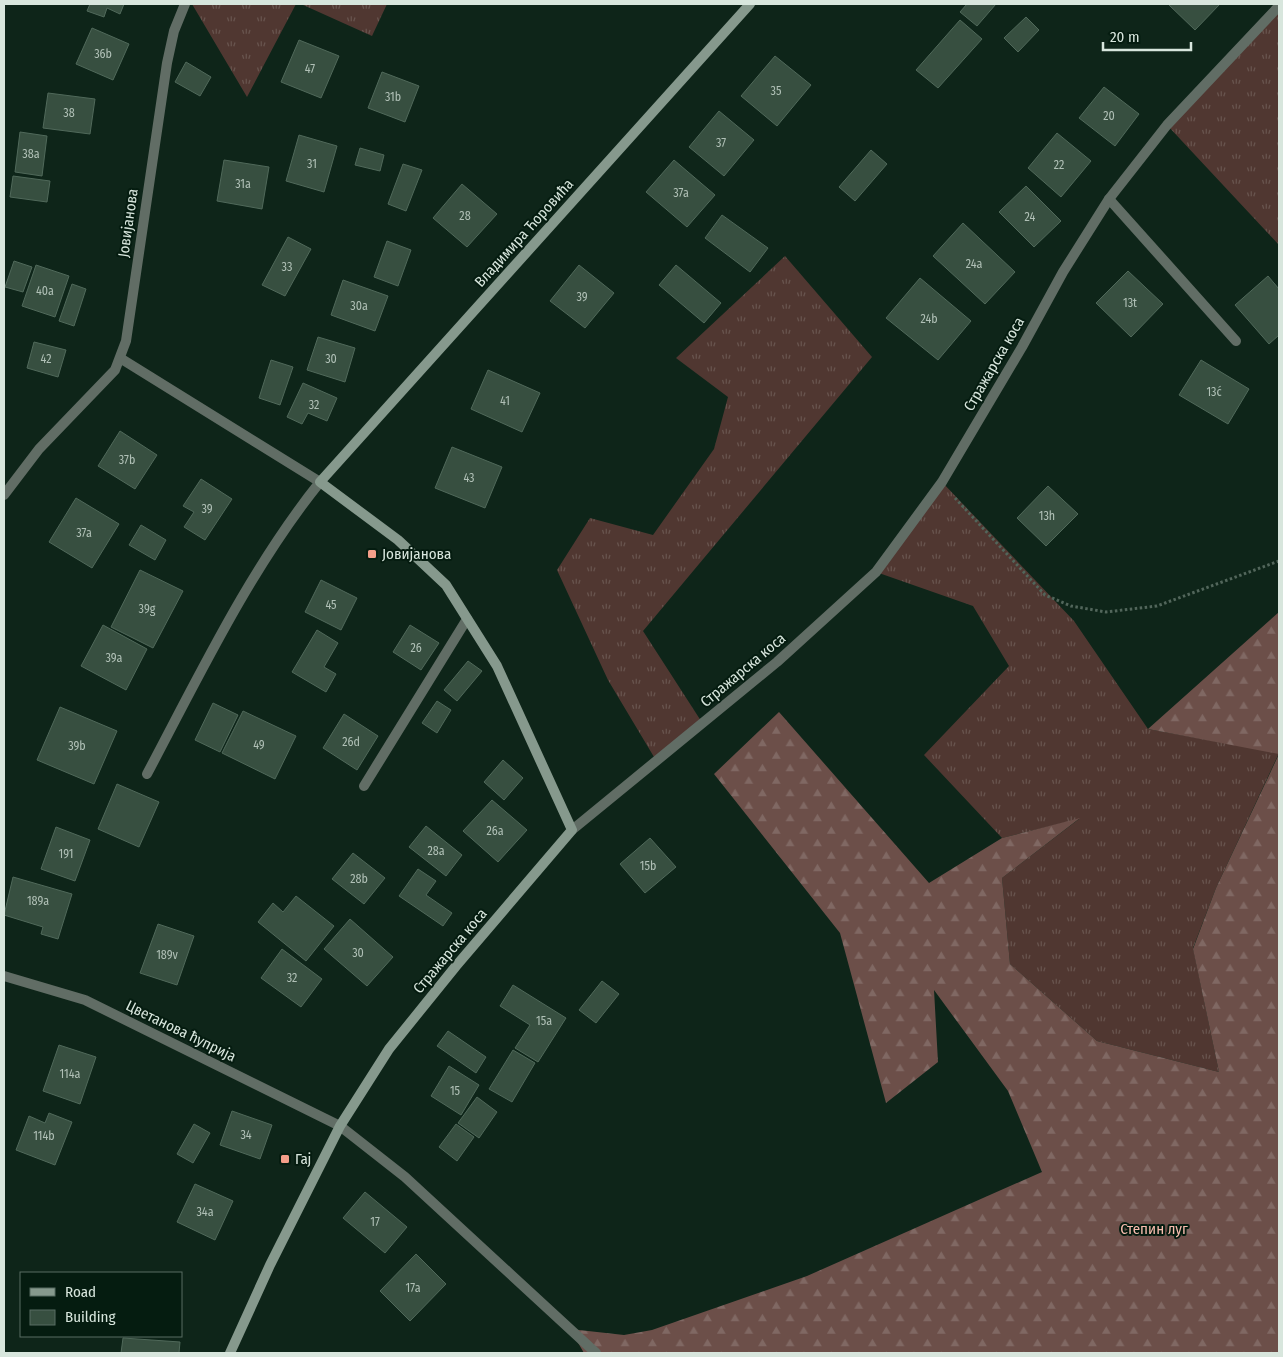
<svg xmlns="http://www.w3.org/2000/svg" width="1283" height="1357" font-family="'Fira Sans Condensed',sans-serif">
	<defs>
		<pattern id="grass-tufts" width="24" height="20" patternUnits="userSpaceOnUse" patternTransform="scale(1.25)"><rect width="24" height="20" fill="#503731"/><path d="M3 7l-1-3M5 7V3M7 7l1-3M15 17l-1-3M17 17v-4M19 17l1-3" fill="none" stroke="#68544e"/></pattern>
		<pattern id="forest-firs" width="22" height="20" patternUnits="userSpaceOnUse" patternTransform="scale(1.25)"><rect width="22" height="20" fill="#6c4f49"/><path d="M5 1l3.5 6h-7zM16 11l3.5 6h-7z" fill="#806863"/></pattern>
	</defs>
	<rect width="100%" height="100%" fill="#0e2519"/>
	<path fill="url(#grass-tufts)" d="M192 4H296L247 97Z
		M301 4H387L372 36Z
		M1279 6V245L1167 125Z
		M785 256 872 357 643 631 703 724 657 762 608 680 557 570 590 518 653 535 714 449 728 397 676 358Z
		M942 482 1074 621 1148 729 1279 753 1216 888 1193 948 1219 1072 1097 1041 1010 964 1002 878 1079 819 1002 838 924 755 1009 666 973 606 876 572Z"/>
	<path fill="url(#forest-firs)" d="M1279 612V1353H584L570 1329 624 1335 652 1330 807 1276 1042 1172 1008 1091 934 990 938 1062 886 1103 840 933 714 774 779 712 929 883 1002 838 1080 818 1002 878 1010 964 1097 1041 1219 1072 1193 949 1216 888 1279 754 1148 729Z"/>
	<path fill="#374f40" stroke="#50695a" d="M90 4H124L120 14 107 8 104 17 87 11Z
		M967 4H996L977 26 960 12Z
		M1168 4H1220L1195 30Z
		M1026 17 1039 30 1018 52 1004 38Z
		M960 20 982 39 938 88 916 70Z
		M92 28 129 44 113 80 76 64Z
		M299 40 339 56 321 98 281 82Z
		M775 56 811 85 777 126 741 96Z
		M186 62 211 77 200 96 175 82Z
		M382 72 419 86 405 122 368 108Z
		M1104 87 1139 114 1115 146 1079 118Z
		M48 93 95 99 90 134 43 128Z
		M719 111 754 140 724 176 689 147Z
		M20 132 47 136 42 176 15 172Z
		M1057 133 1091 161 1061 197 1028 168Z
		M299 135 337 146 324 192 286 181Z
		M360 148 384 155 380 171 355 165Z
		M871 150 887 164 855 201 839 187Z
		M224 160 269 167 262 209 217 201Z
		M674 160 715 195 687 227 646 192Z
		M403 164 422 170 406 211 388 204Z
		M13 176 50 181 47 202 10 197Z
		M462 184 497 214 467 247 433 218Z
		M1026 186 1061 221 1034 247 999 212Z
		M722 215 768 248 750 272 705 238Z
		M963 223 1015 272 985 304 933 256Z
		M288 237 311 249 285 296 262 285Z
		M387 241 411 250 398 286 374 277Z
		M14 261 32 267 23 292 5 287Z
		M36 265 69 276 55 317 22 306Z
		M579 265 614 293 585 328 550 301Z
		M676 265 721 303 704 323 659 285Z
		M1128 271 1163 304 1131 337 1096 303Z
		M1268 276 1279 289V335L1269 344 1235 305Z
		M920 278 971 321 938 360 886 318Z
		M343 280 388 296 375 331 331 315Z
		M72 284 86 289 74 326 59 321Z
		M318 337 355 348 345 382 307 370Z
		M34 342 66 350 58 377 27 368Z
		M271 360 293 367 280 405 259 398Z
		M1201 360 1249 389 1228 424 1179 395Z
		M488 370 540 393 522 432 471 409Z
		M303 383 337 398 327 421 308 413 302 424 287 417Z
		M120 431 157 455 135 489 98 466Z
		M452 447 502 467 485 508 435 488Z
		M201 479 232 499 205 540 184 527 194 512 183 506Z
		M1048 486 1078 514 1046 546 1017 518Z
		M76 498 119 524 92 568 49 542Z
		M141 525 166 540 155 560 129 545Z
		M140 570 183 591 153 648 111 627Z
		M321 580 357 598 341 630 305 612Z
		M103 625 147 649 126 690 81 666Z
		M410 625 439 643 421 670 393 652Z
		M317 630 338 643 324 667 336 674 326 692 292 672Z
		M468 661 482 671 457 701 444 690Z
		M437 701 451 710 437 733 422 723Z
		M213 703 238 715 220 752 195 740Z
		M60 707 117 731 94 784 37 760Z
		M243 711 296 736 275 779 222 753Z
		M344 714 378 736 357 770 323 748Z
		M503 760 523 778 504 800 484 782Z
		M117 784 159 802 139 847 98 829Z
		M492 800 527 830 498 862 463 831Z
		M426 826 462 855 446 876 409 847Z
		M56 827 90 840 75 881 41 869Z
		M650 838 676 867 645 893 620 864Z
		M353 853 385 878 364 904 332 879Z
		M418 869 436 881 426 895 452 913 443 926 399 896Z
		M13 877 72 894 58 939 41 934 43 927 4 915Z
		M296 896 334 926 306 961 258 922 273 903 283 912Z
		M350 919 393 957 367 986 324 949Z
		M158 924 194 936 177 985 140 973Z
		M282 949 322 979 301 1007 261 978Z
		M602 981 619 994 596 1023 579 1010Z
		M513 985 566 1018 538 1062 515 1048 530 1025 500 1006Z
		M448 1031 486 1057 476 1073 437 1046Z
		M59 1045 96 1057 80 1104 43 1091Z
		M513 1050 535 1063 512 1102 489 1089Z
		M449 1066 479 1085 461 1115 431 1096Z
		M477 1097 497 1112 479 1138 458 1123Z
		M232 1111 272 1125 260 1159 220 1145Z
		M49 1113 72 1122 55 1165 16 1150 29 1116 45 1123Z
		M194 1124 210 1133 193 1163 177 1154Z
		M456 1124 474 1137 457 1161 439 1147Z
		M195 1184 233 1201 215 1240 177 1222Z
		M365 1192 407 1227 385 1253 343 1218Z
		M416 1254 446 1284 410 1321 380 1291Z
		M123 1338 180 1342 179 1353H121Z"/>
	<g fill="none" stroke-linecap="round" stroke-linejoin="round">
		<path stroke="#52665b" stroke-width="3" stroke-dasharray="2.5 2.5" stroke-linecap="butt" d="M955 498 1045 595 1071 606 1106 612 1157 606 1279 561"/>
		<path stroke="#616d65" stroke-width="10" d="M1109 199 1236 341
			M147 774C199 676 250 569 320 482
			M364 786 467 619"/>
		<path stroke="#616d65" stroke-width="10" d="M120 358 320 482
			M4 495 39 449 115 370 126 341 167 63 174 31 185 4
			M572 830 777 662 876 572 942 482 1022 347 1063 272 1109 199 1167 125 1279 6
			M4 976 85 1000 340 1126 405 1177 596 1353"/>
		<path stroke="#86998d" stroke-width="10" d="M230 1353 270 1265 340 1126 389 1049 456 966 572 830 497 666 446 585 398 540 320 482 750 4"/>
	</g>
	<g fill="#f49e89" stroke="#051c10" stroke-width="2">
		<rect x="367" y="549" width="10" height="10" rx="2.5"/>
		<rect x="280" y="1154" width="10" height="10" rx="2.5"/>
	</g>
	<g text-anchor="middle" dominant-baseline="central" stroke-width="4" stroke-linejoin="round" paint-order="stroke">
		<g font-size="12" fill="#b0c0b6">
			<text x="103" y="54">36b</text>
			<text x="310" y="69">47</text>
			<text x="776" y="91">35</text>
			<text x="393" y="97">31b</text>
			<text x="69" y="113">38</text>
			<text x="1109" y="116">20</text>
			<text x="721" y="143">37</text>
			<text x="31" y="154">38a</text>
			<text x="312" y="164">31</text>
			<text x="1059" y="165">22</text>
			<text x="243" y="184">31a</text>
			<text x="681" y="193">37a</text>
			<text x="465" y="216">28</text>
			<text x="1030" y="217">24</text>
			<text x="974" y="264">24a</text>
			<text x="287" y="267">33</text>
			<text x="45" y="291">40a</text>
			<text x="582" y="297">39</text>
			<text x="1130" y="303">13t</text>
			<text x="359" y="306">30a</text>
			<text x="929" y="319">24b</text>
			<text x="46" y="359">42</text>
			<text x="331" y="359">30</text>
			<text x="1214" y="392">13ć</text>
			<text x="505" y="401">41</text>
			<text x="314" y="405">32</text>
			<text x="127" y="460">37b</text>
			<text x="469" y="478">43</text>
			<text x="207" y="509">39</text>
			<text x="1047" y="516">13h</text>
			<text x="84" y="533">37a</text>
			<text x="331" y="605">45</text>
			<text x="147" y="609">39g</text>
			<text x="416" y="648">26</text>
			<text x="114" y="658">39a</text>
			<text x="351" y="742">26d</text>
			<text x="259" y="745">49</text>
			<text x="77" y="746">39b</text>
			<text x="495" y="831">26a</text>
			<text x="436" y="851">28a</text>
			<text x="66" y="854">191</text>
			<text x="648" y="866">15b</text>
			<text x="359" y="879">28b</text>
			<text x="38" y="901">189a</text>
			<text x="358" y="953">30</text>
			<text x="167" y="955">189v</text>
			<text x="292" y="978">32</text>
			<text x="544" y="1021">15a</text>
			<text x="70" y="1074">114a</text>
			<text x="455" y="1091">15</text>
			<text x="246" y="1135">34</text>
			<text x="44" y="1136">114b</text>
			<text x="205" y="1212">34a</text>
			<text x="375" y="1222">17</text>
			<text x="413" y="1288">17a</text>
		</g>
		<g font-size="15" fill="#d8e6dd" stroke="#051c10">
			<text transform="translate(128 223) rotate(-82)">Јовијанова</text>
			<text transform="translate(524 233) rotate(-48)">Владимира Ћоровића</text>
			<text transform="translate(994 364) rotate(-60)">Стражарска коса</text>
			<text transform="translate(743 670) rotate(-40)">Стражарска коса</text>
			<text transform="translate(450 951) rotate(-50)">Стражарска коса</text>
			<text transform="translate(181 1031) rotate(26)">Цветанова ћуприја</text>
		</g>
		<g font-size="15" fill="#d8e6dd" stroke="#051c10" text-anchor="start">
			<text x="382" y="554">Јовијанова</text>
			<text x="295" y="1159">Гај</text>
		</g>
		<g font-size="15" fill="#f8bdaf" stroke="#051c10">
			<text x="1154" y="1229">Степин луг</text>
		</g>
	</g>
	<rect width="1283" height="1357" fill="none" stroke="#d8e6dd" stroke-width="10"/>
	<rect x="20" y="1272" width="162" height="65" fill="#051c10" stroke="#596d62"/>
	<rect x="30" y="1288" width="25" height="8" fill="#86998d" stroke="#596d62"/>
	<text x="65" y="1297" font-size="15" fill="#d8e6dd">Road</text>
	<rect x="30" y="1310" width="25" height="15" fill="#374f40" stroke="#596d62"/>
	<text x="65" y="1322" font-size="15" fill="#d8e6dd">Building</text>
	<path d="M1103 42v8h88v-8" fill="none" stroke="#d8e6dd" stroke-width="2.5"/>
	<text x="1110" y="42" font-size="15" fill="#d8e6dd" stroke="#051c10" stroke-width="4" paint-order="stroke">20 m</text>
</svg>
